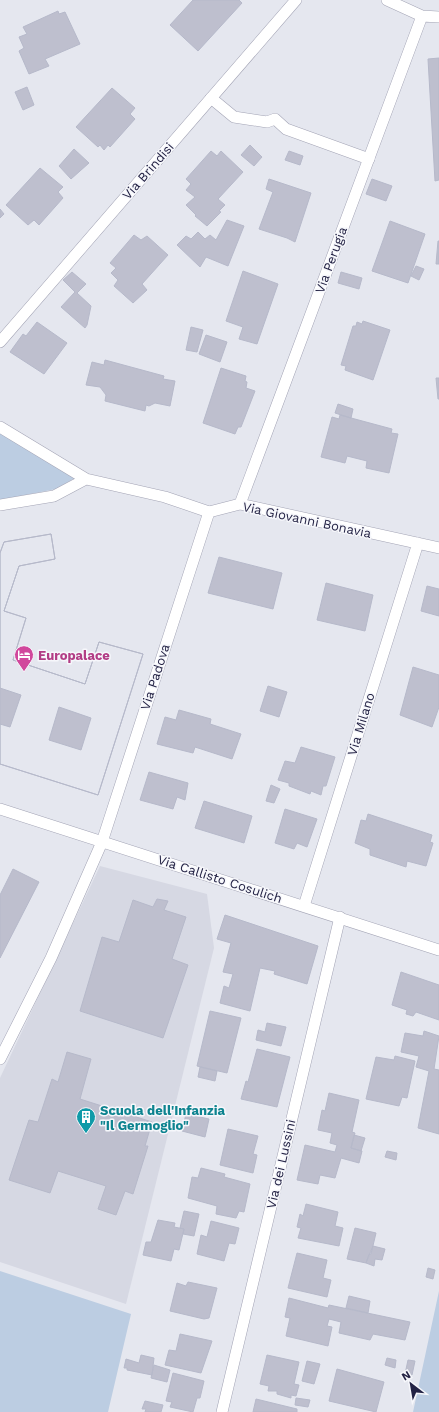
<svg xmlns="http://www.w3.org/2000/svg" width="439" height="1412" font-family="'Work Sans',sans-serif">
	<rect width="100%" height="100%" fill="#e5e7ef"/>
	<path fill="#d6d8e3" d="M100 866 207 894 214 948 126 1304 0 1262V1078Z"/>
	<path fill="#bccde2" d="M0 433 75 478 56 489 0 500Z
		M0 1271 131 1314 108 1412H0Z
		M439 1291V1412H413Z"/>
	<path fill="#bebfce" stroke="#b6b9ca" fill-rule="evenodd" d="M193 0H239L242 3 198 51 170 25Z
		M58 11 59 14 65 12 80 44 45 59 49 66 29 74 19 51 24 48 19 37 27 34 23 27Z
		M439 58V180L435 181 428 59Z
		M27 87 34 105 23 110 15 92Z
		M112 88 135 108 130 114 135 119 110 147 108 145 104 150 100 145 98 147 76 127Z
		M250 145 262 157 254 166 241 155Z
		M74 149 89 163 71 179 59 166Z
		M211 151 217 156 221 151 243 172 218 199 225 205 219 211 221 212 207 226 195 216 196 215 186 205 195 197 186 190 191 184 186 179Z
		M289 151 303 156 300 165 285 160Z
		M40 168 63 187 58 192 63 198 39 225 34 220 28 225 6 205Z
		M269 179 311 193 295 242 287 238 259 229 273 192 266 189Z
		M372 179 392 186 386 201 366 194Z
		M0 209 4 214 0 218Z
		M227 220 244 226 228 266 206 257 200 267 177 245 186 236 191 239 198 232 205 239 210 235 216 240Z
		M390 221 425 234 408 283 372 271Z
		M134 235 141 240 147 236 168 255 142 284 147 290 133 303 114 286 118 280 111 273 116 268 110 263Z
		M438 241H439V264H436Z
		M416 266 424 269 419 280 411 276Z
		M243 271 278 284 257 344 239 339 243 327 226 321Z
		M72 272 86 284 77 293 91 306 87 325 85 328 61 307 75 292 63 280Z
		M341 272 362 278 359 289 338 283Z
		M363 321 390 330 373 380 345 370 346 366 341 365 353 326H356L357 322 362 324Z
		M37 322 67 343 44 374 10 352 23 334 26 336Z
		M191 327 203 330 197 352 186 350Z
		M206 335 227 342 220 362 199 354Z
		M105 360 164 376 163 379 175 381 170 406 155 403 149 406 146 405 145 411 105 401 106 395 100 387 86 385 92 362 104 365Z
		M221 368 246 376 245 381 247 382 246 388 255 391 241 427H238L235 434 203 423Z
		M436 378H439V399H438Z
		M338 404 353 409 351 418 335 413Z
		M340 415 392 429 391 433 398 434 389 473 366 468 367 461 347 456 345 463 321 457 332 417 339 419Z
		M51 534 55 559 19 566 4 611 26 618 13 660 85 684 99 642 143 654 98 795 0 764V724L10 727 21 695 0 688V553L4 542ZM59 707 91 718 81 750 49 740Z
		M51 534 55 559 19 566 4 611 26 618 13 660 85 684 99 642 143 654 98 795 0 764V553L4 542Z
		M219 557 282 573 273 609 208 593Z
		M326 583 373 595 365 631 317 620Z
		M427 586 439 589V616L421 611Z
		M413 667 439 675V707L432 727 400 715Z
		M268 686 287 692 279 717 260 711Z
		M179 710 211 719 210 724 241 734 232 759 195 747 193 753 157 744 165 717 176 720Z
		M301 747 335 757 326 786H323L321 795 311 791 310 794 289 786V783L278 780 285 761 295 763Z
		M149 772 188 783 185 800 177 797 173 809 140 800Z
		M271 785 280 789 274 803 266 801Z
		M204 801 252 816 244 843 195 828Z
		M285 809 317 819 307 847 297 843 294 849 275 843Z
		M368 814 432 835 430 842 433 843 426 866 407 861 406 867 370 855V849L355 843 361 820 366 821Z
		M13 869 39 882 0 958V895Z
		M157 899 168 901 164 910 186 917 172 959 188 965 163 1038 80 1011 102 937 119 942 133 900 153 907Z
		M225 915 318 946 307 984 274 974 275 971 260 968 250 1011 220 1003 224 986 229 988 233 974 223 972 231 943 217 939Z
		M401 972 439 985V1020L416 1012 413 1016 406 1014 407 1010 392 1005Z
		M210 1011 241 1018 227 1073 197 1066Z
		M267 1023 286 1027 281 1046 256 1040 258 1030 265 1032Z
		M424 1031 439 1036 434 1069 439 1070V1134L418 1128 429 1071 416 1067 419 1056 401 1052 405 1033 423 1036Z
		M257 1049 290 1057 277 1107 241 1099 246 1081 248 1082Z
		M67 1052 91 1059 80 1099 152 1122 145 1146H148L133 1194 125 1191 116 1215 98 1209 106 1186 58 1171 50 1193 9 1180 29 1120 38 1122 52 1079 58 1082Z
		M395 1056 415 1061 407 1098 402 1097 399 1106 366 1099 376 1057 394 1060Z
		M200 1067 217 1071 215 1081 198 1077Z
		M329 1093 359 1100 352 1132 355 1133 351 1148 362 1151 359 1163 341 1158 335 1178 320 1175 318 1184 297 1180 305 1145 335 1152 337 1145 330 1143 332 1133 318 1130 322 1110 325 1111Z
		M186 1114 209 1119 205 1137 182 1131Z
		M228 1129 258 1136 253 1154 257 1155 253 1173 220 1165Z
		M354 1135 365 1138 361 1151 351 1148Z
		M387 1151 397 1153 396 1160 385 1157Z
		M201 1168 225 1174 224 1177 250 1184 244 1212 239 1211 236 1218 216 1214 217 1206 188 1198 192 1177 198 1178Z
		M306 1204 338 1212 335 1226 343 1228 339 1246 298 1238 301 1228 297 1227 300 1214 303 1216Z
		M184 1211 199 1214 194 1236 183 1234 184 1229 180 1228Z
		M158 1220 175 1223 174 1227 184 1229 179 1250 174 1249 171 1261 143 1255 146 1242H151Z
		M211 1221 239 1228 235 1244 229 1243 224 1261 197 1254 201 1235 207 1237Z
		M355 1228 376 1233 371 1254H369L366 1263 347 1259Z
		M373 1246 385 1249 382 1260 375 1259 374 1266 366 1263Z
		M297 1253 327 1260 323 1278 331 1280 327 1297 288 1288Z
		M428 1268 435 1270 433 1279 426 1277Z
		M188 1282 217 1288 209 1318 204 1319 170 1311 177 1283 186 1286Z
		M349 1296 370 1301 368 1313 346 1308Z
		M289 1298 328 1308 329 1305 410 1322 405 1340 373 1334 370 1340 339 1333 341 1322 329 1319 327 1326 332 1327 328 1346 286 1336 290 1318 285 1317Z
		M180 1334 212 1341 201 1373 165 1365 169 1350 176 1351Z
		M141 1355 154 1358 152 1375 127 1370V1368H124L126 1359 139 1363Z
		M267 1355 299 1362 294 1384 299 1385 296 1396 291 1395V1398L277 1394V1391H268L269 1386 260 1384Z
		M387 1358 396 1360 395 1368 385 1365Z
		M408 1360 415 1361 412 1375 405 1374Z
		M307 1361 320 1364 314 1384 302 1381Z
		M154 1365 170 1370 167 1382 151 1378Z
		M337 1369 384 1382 376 1412 329 1401Z
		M173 1373 204 1381 200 1398H197L193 1412 170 1407 172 1402 166 1401Z
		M296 1398 310 1400 308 1407 295 1405Z
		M256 1399 297 1409V1412H253Z
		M145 1401 163 1405 161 1412H145L146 1409H142Z"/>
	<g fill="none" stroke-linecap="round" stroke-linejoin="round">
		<defs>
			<path id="service" d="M211 98 234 117 267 122 275 119 286 129 369 159"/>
			<path id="minor" d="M387 0 422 16 439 17
				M0 342 296 0
				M0 427 86 479 165 497 209 512 240 504 439 548
				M240 504 422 16
				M0 505 54 496 86 479
				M0 809 439 950
				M304 906 418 543
				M0 1059 51 958 102 842 209 512
				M222 1412 340 917"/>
		</defs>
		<use href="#service" stroke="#a3a4b5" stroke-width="12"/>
		<use href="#minor" stroke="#a3a4b5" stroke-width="12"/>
		<use href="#service" stroke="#fff" stroke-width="11"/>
		<use href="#minor" stroke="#fff" stroke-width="11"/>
	</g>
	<defs>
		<symbol id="hotel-pin" viewBox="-11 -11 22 30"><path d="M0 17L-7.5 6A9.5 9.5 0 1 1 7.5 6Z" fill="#d1479c" stroke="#f6f7fb"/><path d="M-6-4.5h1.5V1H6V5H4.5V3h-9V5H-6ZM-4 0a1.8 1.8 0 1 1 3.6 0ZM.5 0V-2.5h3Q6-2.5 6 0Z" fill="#fff"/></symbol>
		<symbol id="building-pin" viewBox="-11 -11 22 30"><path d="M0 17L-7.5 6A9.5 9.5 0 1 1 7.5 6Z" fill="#0f9aa8" stroke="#f6f7fb"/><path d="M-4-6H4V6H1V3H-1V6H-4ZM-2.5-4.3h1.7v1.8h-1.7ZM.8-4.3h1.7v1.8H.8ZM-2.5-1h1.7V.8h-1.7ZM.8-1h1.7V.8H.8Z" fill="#fff"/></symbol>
	</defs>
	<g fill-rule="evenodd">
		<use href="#hotel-pin" x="13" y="644" width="22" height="30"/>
		<use href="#building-pin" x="75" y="1106" width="22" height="30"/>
	</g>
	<g text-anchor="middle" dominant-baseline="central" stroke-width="3" stroke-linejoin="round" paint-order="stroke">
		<g font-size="13" fill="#232244" stroke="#f6f7fb">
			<text transform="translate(148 171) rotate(-49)">Via Brindisi</text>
			<text transform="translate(331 260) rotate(-70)">Via Perugia</text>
			<text transform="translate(307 520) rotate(12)">Via Giovanni Bonavia</text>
			<text transform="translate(155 677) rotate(-72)">Via Padova</text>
			<text transform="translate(361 724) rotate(-73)">Via Milano</text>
			<text transform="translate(220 879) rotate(18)">Via Callisto Cosulich</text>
			<text transform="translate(281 1164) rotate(-77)">Via dei Lussini</text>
		</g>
		<g font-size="13" font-weight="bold" fill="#b23c85" stroke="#f6f7fb" text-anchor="start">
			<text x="38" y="655">Europalace</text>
		</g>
		<g font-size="13" font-weight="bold" fill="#0d838f" stroke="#f6f7fb" text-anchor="start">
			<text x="100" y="1110">Scuola dell'Infanzia<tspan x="100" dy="15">"Il Germoglio"</tspan></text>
		</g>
	</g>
	<g transform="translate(411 1384) rotate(329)" stroke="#f6f7fb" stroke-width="3" paint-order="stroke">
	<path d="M0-3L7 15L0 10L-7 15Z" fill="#232244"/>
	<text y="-6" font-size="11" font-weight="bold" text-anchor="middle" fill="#232244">N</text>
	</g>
</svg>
